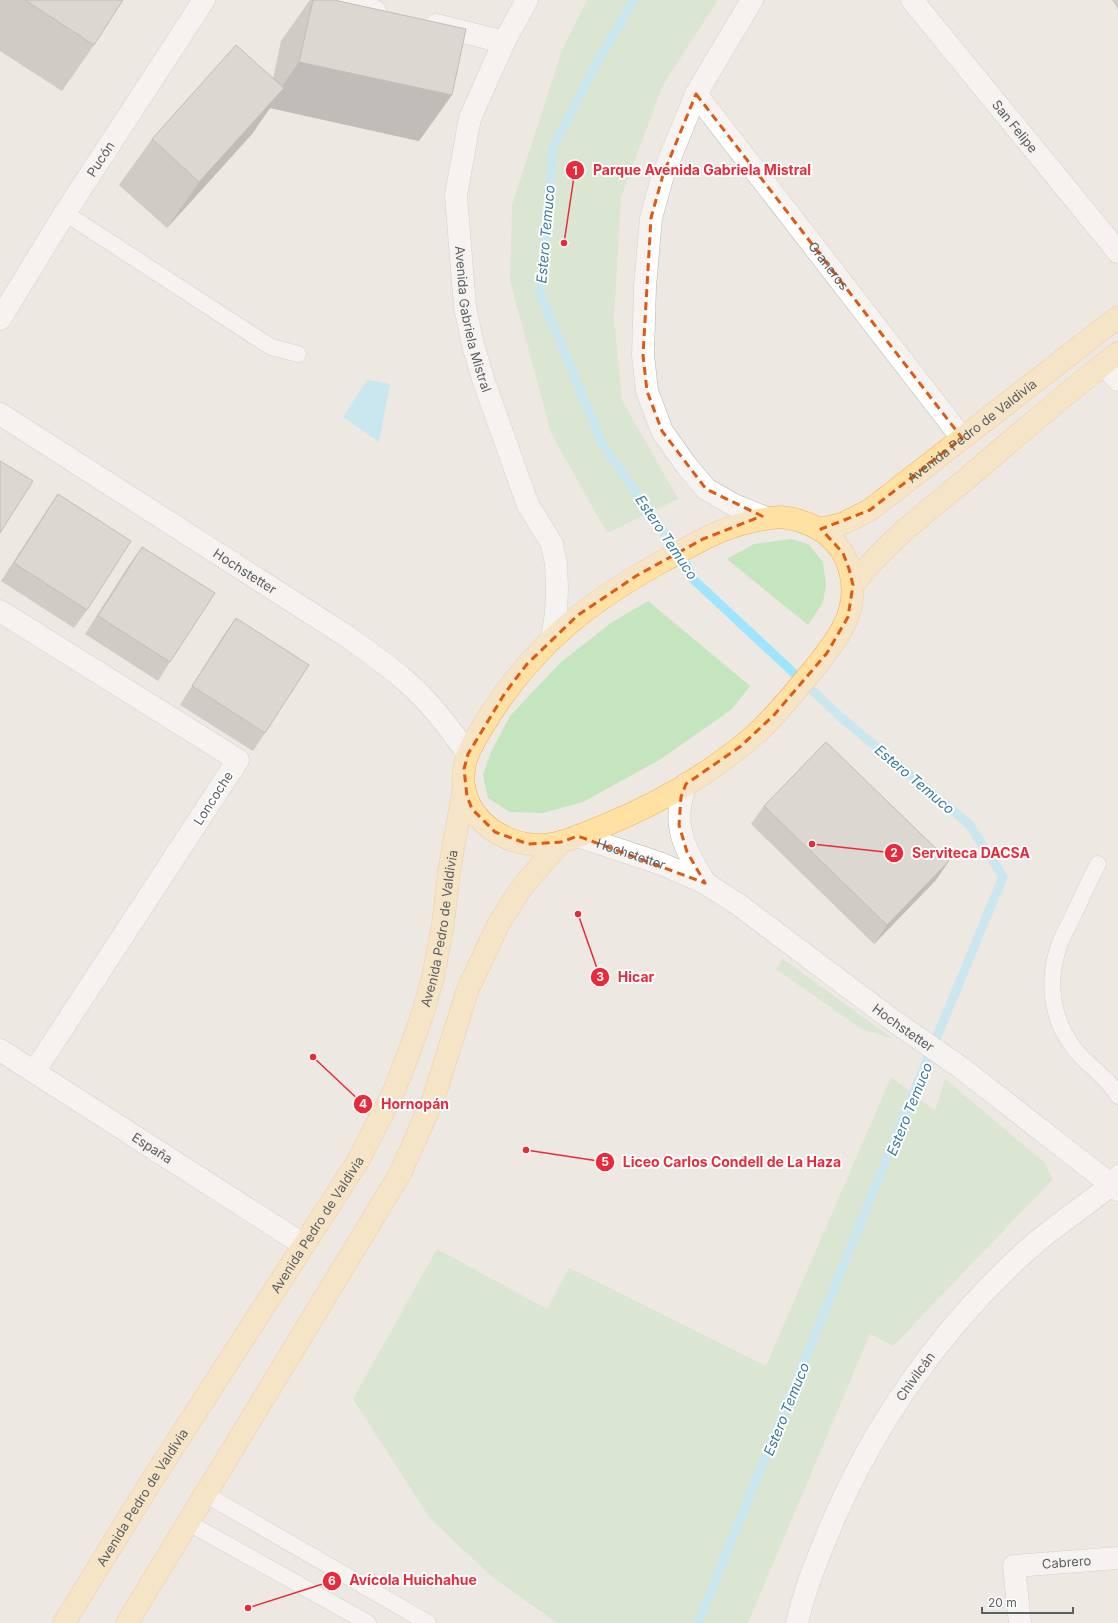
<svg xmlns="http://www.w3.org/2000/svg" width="1118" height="1623" font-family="Inter,sans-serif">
	<rect width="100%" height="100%" fill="#ede8e1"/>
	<path fill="#c4e5bd" d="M587 0H718L663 85 621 197 614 319 622 400 678 499 607 533 551 433 510 281 512 205 561 53Z
		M791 539 808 544 823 562 826 585 823 602 808 625 727 559 754 544Z
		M648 601 750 686 732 709 661 759 583 802 543 813 510 812 488 798 483 775 491 752 510 716 561 662 611 623Z
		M783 959 893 1039 860 1028 776 969Z
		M891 1077 935 1111 945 1079 1045 1163 1053 1179 893 1346 870 1334 748 1623H557L491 1576 429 1517 353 1399 437 1249 547 1309 569 1268 766 1366Z"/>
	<path fill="#9fe5ff" d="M367 380 390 384 379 442 343 417Z"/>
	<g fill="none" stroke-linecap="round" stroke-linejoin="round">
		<path stroke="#9fe5ff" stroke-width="9" d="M634 0 595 66 553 147 540 293 602 443 686 564 693 579 843 719 969 824 1003 877 902 1121 698 1623"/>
		<defs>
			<path id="service" d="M65 213 271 347 298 354
				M1098 864C1089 881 1081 899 1073 916 1068 927 1061 938 1058 949 1047 982 1052 1019 1073 1047 1087 1066 1105 1074 1118 1096
				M1111 1185 1118 1173
				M205 1494 428 1623
				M187 1522 368 1623"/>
			<g id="minor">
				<path d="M338 0 375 11"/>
				<path id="s1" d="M912 0 1118 252"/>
				<path d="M436 25 504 42"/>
				<path id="s2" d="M696 94 962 438"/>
				<path id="s3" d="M0 319 65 213 204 0"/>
				<path d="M1104 364 1118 380"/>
				<path d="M0 611 238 760 34 1072"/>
				<path id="s4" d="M0 1050 304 1245"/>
				<path id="s5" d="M1020 1623 1014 1566 1118 1558"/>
			</g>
			<g id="tertiary">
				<path d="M686 784C670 825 685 848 705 883"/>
				<path id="s6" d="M578 836 662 864 705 883 739 905 895 1022 960 1067 1118 1190"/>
				<path id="s7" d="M797 1623C803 1596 813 1569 824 1543 869 1429 942 1325 1034 1244 1059 1223 1086 1205 1111 1185"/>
			</g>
			<g id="secondary">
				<path id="s8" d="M527 0 504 42 470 118 456 195 465 307 473 345 484 382 528 505 552 544 556 564 557 589 556 614 552 638"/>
				<path d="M752 0 696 94 663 175 651 218 645 286 643 355 647 391 662 431 686 465 706 489 734 505 766 518"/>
				<path id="s9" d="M0 414 348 637C366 650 383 662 400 676 427 698 448 726 468 754"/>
			</g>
			<g id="primary">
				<path d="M781 517C808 520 834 533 846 559 865 606 840 636 812 671 795 692 778 713 758 732 712 773 658 804 601 827 583 834 564 843 544 845 495 847 448 805 468 754 474 739 484 725 492 712 539 640 592 600 665 560 706 537 733 521 781 517Z"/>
				<path id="s10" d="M819 529 842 524 870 510 1118 317"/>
				<path d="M853 585C884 544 925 513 964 481 1015 437 1065 394 1118 353"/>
				<path id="s11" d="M64 1623 147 1488 358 1161 394 1091 408 1055 422 1016 433 977 443 924 449 872 464 787"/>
				<path d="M127 1623 400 1174 434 1097 468 989 499 923 522 887 561 842"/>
			</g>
		</defs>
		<use href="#service" stroke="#b2b6b9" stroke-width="17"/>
		<use href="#minor" stroke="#b2b6b9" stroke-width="23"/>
		<use href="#tertiary" stroke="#b2b6b9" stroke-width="23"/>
		<use href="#secondary" stroke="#b1b6b9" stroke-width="23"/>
		<use href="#primary" stroke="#f2ac55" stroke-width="23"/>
		<use href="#service" stroke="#fff" stroke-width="16"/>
		<use href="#minor" stroke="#fff" stroke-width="22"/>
		<use href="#tertiary" stroke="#fff" stroke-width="22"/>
		<use href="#secondary" stroke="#fff" stroke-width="22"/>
		<use href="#primary" stroke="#ffe1a4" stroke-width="22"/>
	</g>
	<path fill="#aca8a3" d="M0 0H123L94 45 62 91 0 51Z
		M310 0H334L419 141 270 108 252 134 167 228 119 185 152 139 273 79 281 41Z
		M1112 0H1118V9Z
		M58 494 87 610 74 628 1 581 45 513Z
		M142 547 170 662 158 681 85 634 129 565Z
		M236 618 265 733 253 751 180 705 223 636Z
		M764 806 936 880 874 944 751 824Z"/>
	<path fill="#8c8884" d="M299 62 452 95 419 141 270 108 252 134 167 228 199 182 270 103Z
		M949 861 936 880 874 944 887 925Z"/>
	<path fill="#c8c3bd" stroke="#8c8884" d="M25 0H123L94 45Z
		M313 0H334L466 29 452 95 299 62Z
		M236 45 284 88 199 182 152 139Z
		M0 461 33 481 0 533Z
		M58 494 131 541 87 610 14 563Z
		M142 547 215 593 170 662 98 616Z
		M236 618 309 665 265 733 192 686Z
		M826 742 949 861 887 925 764 806Z"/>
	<path d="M0 0H1118V1623H0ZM696 94 962 438 870 510 821 529 843 553 849 569 853 585 848 617 827 653 774 715 741 746 686 784 681 797 679 825 687 852 705 883 578 836 561 842 528 844 495 832 472 809 467 796 464 769 468 754 505 693 527 664 578 615 636 576 703 539 762 516 706 489 662 431 647 391 643 355 651 218 663 175Z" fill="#ede8e1" fill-opacity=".55" fill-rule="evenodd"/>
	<path fill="none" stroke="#e15910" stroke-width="3" stroke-dasharray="8 5" stroke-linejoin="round" d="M696 94 962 438 870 510 821 529 843 553 849 569 853 585 848 617 827 653 774 715 741 746 686 784 681 797 679 825 687 852 705 883 578 836 561 842 528 844 495 832 472 809 467 796 464 769 468 754 505 693 527 664 578 615 636 576 703 539 762 516 706 489 662 431 647 391 643 355 651 218 663 175Z"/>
	<g text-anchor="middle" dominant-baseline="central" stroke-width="4" stroke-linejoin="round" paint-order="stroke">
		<g font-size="13" fill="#5a5f62" stroke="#fff">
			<text stroke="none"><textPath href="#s1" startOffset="163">San Felipe</textPath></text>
			<text stroke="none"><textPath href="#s3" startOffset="189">Pucón</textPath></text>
			<text stroke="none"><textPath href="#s2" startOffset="217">Graneros</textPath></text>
			<text stroke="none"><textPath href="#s8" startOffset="335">Avenida Gabriela Mistral</textPath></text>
			<text stroke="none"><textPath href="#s10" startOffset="184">Avenida Pedro de Valdivia</textPath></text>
			<text stroke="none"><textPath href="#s9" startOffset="291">Hochstetter</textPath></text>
			<text transform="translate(213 798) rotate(-57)">Loncoche</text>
			<text stroke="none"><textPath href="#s6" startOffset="56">Hochstetter</textPath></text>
			<text stroke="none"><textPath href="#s11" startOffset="796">Avenida Pedro de Valdivia</textPath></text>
			<text stroke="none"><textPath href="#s6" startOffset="381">Hochstetter</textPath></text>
			<text stroke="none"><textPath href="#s4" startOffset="181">España</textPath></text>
			<text stroke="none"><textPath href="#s11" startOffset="472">Avenida Pedro de Valdivia</textPath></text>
			<text stroke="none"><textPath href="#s7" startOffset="275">Chivilcán</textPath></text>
			<text stroke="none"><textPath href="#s11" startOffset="148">Avenida Pedro de Valdivia</textPath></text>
			<text stroke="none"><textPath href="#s5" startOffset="110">Cabrero</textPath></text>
		</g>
		<g font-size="14" font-style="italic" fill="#377b9f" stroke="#fff">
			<text transform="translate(545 234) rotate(-85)">Estero Temuco</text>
			<text transform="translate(667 537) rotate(56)">Estero Temuco</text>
			<text transform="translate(915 779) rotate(40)">Estero Temuco</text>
			<text transform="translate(909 1109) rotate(-68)">Estero Temuco</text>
			<text transform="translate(786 1409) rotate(-68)">Estero Temuco</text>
		</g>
	</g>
	<path fill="none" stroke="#ea2a3b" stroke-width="1.5" d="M564 243L575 170M812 844L894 853M578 914L600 977M313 1057L363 1104M526 1150L605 1162M248 1608L332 1581"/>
	<g fill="#ea2a3b" stroke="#fff" stroke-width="1.5">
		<circle cx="564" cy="243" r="4"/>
		<circle cx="812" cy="844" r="4"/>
		<circle cx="578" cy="914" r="4"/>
		<circle cx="313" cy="1057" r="4"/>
		<circle cx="526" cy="1150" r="4"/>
		<circle cx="248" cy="1608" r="4"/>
		<circle cx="575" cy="170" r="10"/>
		<circle cx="894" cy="853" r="10"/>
		<circle cx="600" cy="977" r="10"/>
		<circle cx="363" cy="1104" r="10"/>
		<circle cx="605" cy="1162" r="10"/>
		<circle cx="332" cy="1581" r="10"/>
	</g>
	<g font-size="12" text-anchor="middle" font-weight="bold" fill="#fff">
		<text x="575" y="175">1</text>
		<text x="894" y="857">2</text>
		<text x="600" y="981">3</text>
		<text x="363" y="1108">4</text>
		<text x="605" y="1166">5</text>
		<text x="332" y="1585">6</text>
	</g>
	<g font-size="14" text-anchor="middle" font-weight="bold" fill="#ea2a3b" stroke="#fff" stroke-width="4" stroke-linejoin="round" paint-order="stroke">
		<text x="702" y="175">Parque Avenida Gabriela Mistral</text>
		<text x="971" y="858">Serviteca DACSA</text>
		<text x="636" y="982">Hicar</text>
		<text x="415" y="1109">Hornopán</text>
		<text x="732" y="1167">Liceo Carlos Condell de La Haza</text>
		<text x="413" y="1585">Avícola Huichahue</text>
	</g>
	<path d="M982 1607v6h91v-6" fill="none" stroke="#5a5f62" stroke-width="2"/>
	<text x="988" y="1607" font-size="12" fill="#5a5f62" stroke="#ffffff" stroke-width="3" paint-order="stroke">20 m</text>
</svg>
